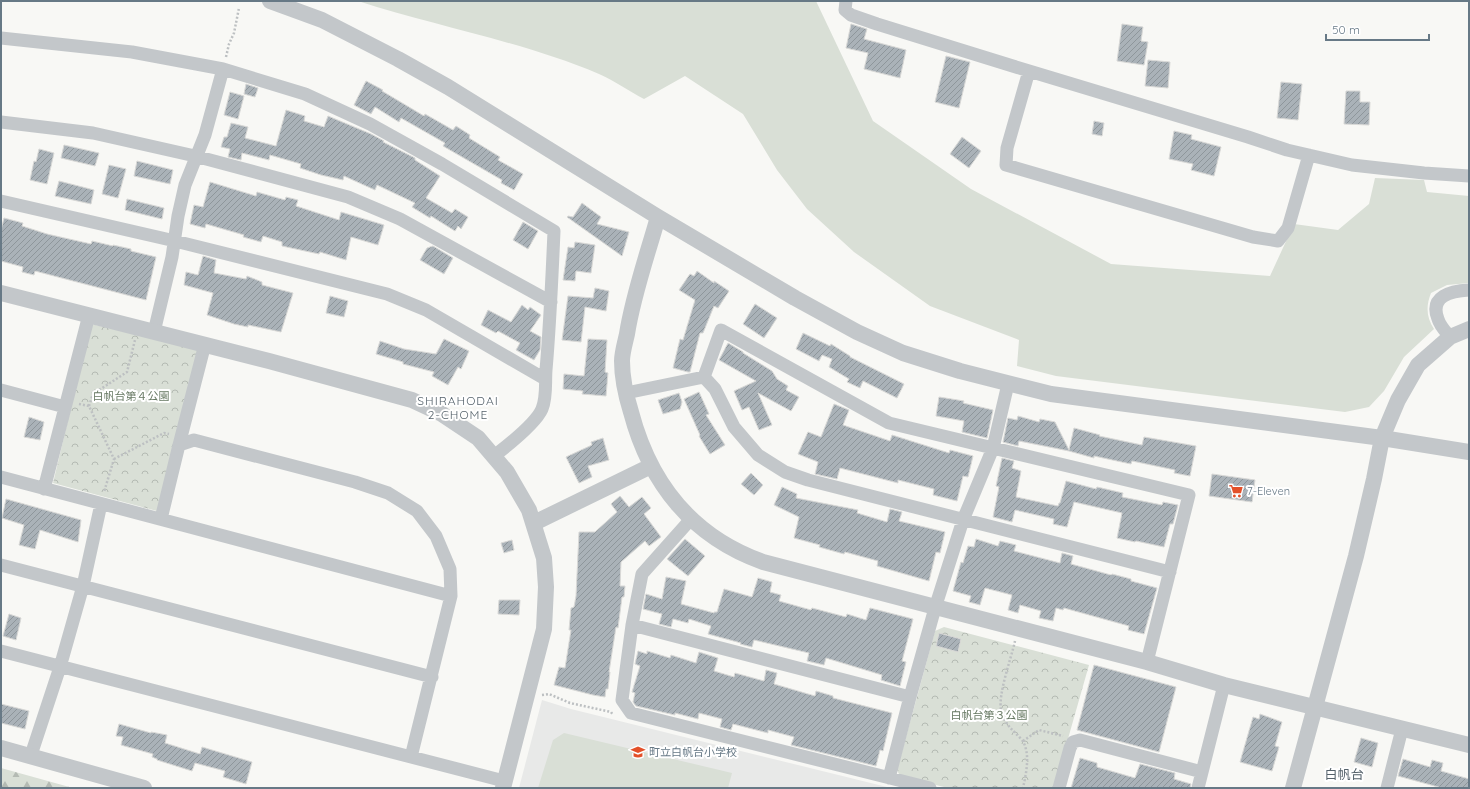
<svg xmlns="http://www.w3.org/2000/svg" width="1470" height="789" font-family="Quicksand,'Noto Sans JP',sans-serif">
	<defs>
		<pattern id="forest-firs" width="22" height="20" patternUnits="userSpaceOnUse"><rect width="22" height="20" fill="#d9dfd6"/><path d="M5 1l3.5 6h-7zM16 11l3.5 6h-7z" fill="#b4bab3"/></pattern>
		<pattern id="park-crowns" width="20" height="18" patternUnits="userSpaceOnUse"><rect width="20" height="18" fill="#d9dfd6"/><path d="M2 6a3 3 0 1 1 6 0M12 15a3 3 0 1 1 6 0" fill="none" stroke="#b4bab3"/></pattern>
		<pattern id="building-hatch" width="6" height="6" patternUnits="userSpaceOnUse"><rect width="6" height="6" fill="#aab2b8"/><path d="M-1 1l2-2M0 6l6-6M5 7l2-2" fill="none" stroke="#8e969b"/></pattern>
	</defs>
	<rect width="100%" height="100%" fill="#f8f8f5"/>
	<path fill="#e8e9e8" d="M542 700 571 709 891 788H519Z"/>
	<path fill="#d9dfd6" d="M358 1H816L873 121 971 189 1111 264 1270 276 1294 224 1338 230 1369 204 1375 178 1424 180 1427 192 1469 196V283L1447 285 1431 293C1426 306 1426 317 1434 329L1404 357 1384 391 1369 407 1345 412 1056 376 1017 366 1019 340 930 306 854 252 807 209 777 170 743 114 685 76 644 99C629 91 615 81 599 74 521 41 438 27 358 1Z
		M564 733 732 773 728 788H538L553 740Z"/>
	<path fill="url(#forest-firs)" d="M1 768 73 788H1Z"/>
	<path fill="url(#park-crowns)" d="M91 324 200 349 157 511 53 483Z
		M944 627 1089 665 1054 788H948L900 776 897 770 935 631Z"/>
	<path fill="url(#building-hatch)" stroke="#d9d9d7" d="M851 24 867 29 864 39 906 50 900 78 864 69 868 53 846 48Z
		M1122 24 1143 27 1141 41 1148 42 1144 65 1117 61Z
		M946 56 970 62 959 108 935 102Z
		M1148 60 1170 62 1168 88 1145 86Z
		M366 81 383 90 382 91 424 116 425 114 453 130 456 126 470 135 469 138 500 157 498 160 523 174 514 190 501 183 502 180 443 146 445 143 401 118 399 122 375 107 371 114 354 105Z
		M1281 82 1302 84 1298 120 1277 118Z
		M246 84 258 88 255 97 244 94Z
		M1346 91H1360V102H1370L1369 125 1344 124Z
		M230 92 244 96 238 119 224 115Z
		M286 110 305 116 304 121 324 127 328 116 371 134 384 141 383 142 415 158V160L440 176 426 198 452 213 455 209 468 217 461 229 458 226 455 231 431 216 430 218 412 207 415 203 377 185 375 190 344 176 343 180 321 175 300 168 301 164 270 155 269 160 242 153 241 160 228 157 230 149 221 147 224 137H227L231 123 248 127 245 138 276 146Z
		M1094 121 1104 123 1102 136 1092 134Z
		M1174 131 1192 135 1191 139 1221 147 1214 176 1191 170 1193 164 1169 159Z
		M962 137 981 151 969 168 950 154Z
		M64 145 99 153 95 166 61 158Z
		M39 149 54 153 47 184 30 180 34 161 36 162Z
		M137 161 173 170 170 184 134 176Z
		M109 165 126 169 118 198 102 194Z
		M59 181 94 190 91 204 55 196Z
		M210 182 256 196 257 192 285 200 286 197 298 200 296 206 339 220 341 212 384 225 378 245 351 237 346 260 320 252 319 254 282 246V242L263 236 261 242 243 237 244 235 206 224 205 228 190 224 194 205 203 207Z
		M127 199 164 208 162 219 125 210Z
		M582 203 601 217 597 224 629 232 622 256 567 217 568 216 573 217Z
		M4 218 23 223 22 226 47 234 91 244 92 241 113 246V245L131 249V251L156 257 146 300 35 271 34 275 22 272 23 267 1 261V230Z
		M523 222 538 231 528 249 513 240Z
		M575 242 595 245 591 273 576 271 575 281 563 280 568 247 574 248Z
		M433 246 453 258 444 274 420 260 427 248Z
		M203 256 216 260 214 273 246 279 247 276 262 282V285L293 293 281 332 248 325V327L234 324 207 315 213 293 184 285 186 272 198 275Z
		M697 271 714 283V281L729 291 718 308 714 306 703 333H700L690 372H688L673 368 680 339 683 340 695 300 679 290 690 274 694 276Z
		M595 288 609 291 606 311 585 307 581 342 562 340 568 296 593 298Z
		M330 296 348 301 344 317 326 313Z
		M755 304 777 318 764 338 743 324Z
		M522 305 528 310 530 307 541 315 530 331 541 337 540 350 534 360 516 350 520 343 498 331 496 333 481 325 488 310 511 322Z
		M803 333 830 346 831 344 850 356V357L904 384 897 398 863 381 860 388 847 382 849 379 829 367 832 359 822 355 819 361 796 349Z
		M444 339 469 351 461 369 458 367 448 385 432 376 434 372 403 364V362L376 354 380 341 404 349 436 354Z
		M588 339 607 340 605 372 608 373 606 396 582 394 583 391 563 389 564 374 584 376Z
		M728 343 743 352V353L772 371 777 379 788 386 786 390 799 397 791 411 758 393 772 425 759 430 749 407 742 410 734 391 756 381 719 360Z
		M699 392 709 414 706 415 725 445 710 454 699 436 700 435 684 399Z
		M679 393 682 402 680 409 663 414 658 400Z
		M939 397 964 401 963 403 993 410 987 438 962 432 964 421 936 416Z
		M834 404 849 410 843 425 890 441 892 435 949 453 950 450 973 456 968 477 963 476 957 501 933 495 934 489 898 480V483L840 468 837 479 815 474 818 462 798 454 808 432 821 437Z
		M1018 416 1039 422 1040 419 1055 422 1069 450 1074 428 1100 435 1099 436 1142 445 1144 437 1196 446 1190 476 1174 473 1175 470 1132 461 1131 464 1094 456V458L1069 451 1019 441 1018 446 1003 442 1008 418 1017 420Z
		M29 417 44 422 40 440 24 437Z
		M603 438 609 460 588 466 592 477 579 483 566 457 592 445 591 442Z
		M1002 458 1014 461 1012 468 1021 471 1016 497 1058 506 1059 503H1060L1066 481 1096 489 1097 487 1123 493 1122 497 1162 505 1163 502 1178 505 1173 524H1170L1164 547 1136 541 1135 542 1117 538 1122 513 1074 502 1067 527 1053 524 1054 519 1015 510 1012 522 993 517 999 487 996 486Z
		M751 473 763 485 754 495 741 484Z
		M1212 474 1255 480 1252 502 1209 496Z
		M782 487 797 494 796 498 858 510 857 513 887 522 890 509 902 512 899 521 945 532 940 553 936 552 929 581 877 566 878 561 845 552 844 554 819 547 820 545 794 538 799 517 774 505Z
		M620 496 629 507 642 497 651 508 644 514 661 537 649 546 645 541 621 562 620 586H625L624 597H622L618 628 616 627 609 672H610L608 689H606L605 697 593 695 554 685 559 667 565 668 571 630H569L571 608 574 607 576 596 579 532H595L617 512 611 504Z
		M6 499 81 520 78 542 40 530 35 549 19 545 24 525 2 518Z
		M685 539 705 556 688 576 667 559Z
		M976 539 998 546 1000 541 1016 545 1014 551 1060 563 1062 553 1073 556 1071 564 1111 575 1112 574 1131 579V581L1157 588 1144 634 1128 630 1129 626 1064 608 1063 610 1056 608 1053 621 1039 618 1041 611 1020 605 1018 613 1008 610 1012 595 985 588 980 605 969 602 971 596 953 591 961 562 963 563 968 546 974 547Z
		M512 540 514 550 504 553 501 543Z
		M666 577 686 581 681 604 714 613V612H717L724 589 752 597 758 578 772 582 770 592 781 595 779 601 811 610 812 608 846 617 847 614 866 620 870 608 913 619 902 661 906 662 900 686 881 680 882 675 826 658 824 665 807 661 809 653 754 640 752 647 740 644 741 643 708 634 711 626 689 619 688 623 673 619 671 627 659 624 662 614 643 609 646 594 662 599Z
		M499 600H520L519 615 498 614Z
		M9 614 21 618 16 640 3 636Z
		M939 633 961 639 958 652 936 646Z
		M638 651 647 654V651L670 658 671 655 696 663 699 652 718 658 714 671 734 677 735 673 764 681 766 670 777 673 774 684 815 696 816 691 833 696V698L892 713 883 751 880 750 876 766 791 745 794 737 768 730V733L733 724 731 730 720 727 722 719 699 713 698 719 675 713V715L636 706 633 702 635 693 632 692 640 666 635 664Z
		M1094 665 1176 687 1159 752 1077 730Z
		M1 704 29 711 25 729 1 723Z
		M1260 714 1282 722 1275 746 1279 747 1272 771 1240 762 1253 717 1259 719Z
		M119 724 151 733V732L167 735 165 743 200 754 202 747 252 762 246 784 223 777 225 771 195 763 192 771 157 760V759L152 757 153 754 121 745 123 737 116 736Z
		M1361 738 1378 743 1372 767 1354 762Z
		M1080 758 1097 763V767L1135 778 1140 764 1175 773 1174 779 1191 784 1190 788H1071Z
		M1403 759 1430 767 1432 760 1443 763 1441 771 1469 779V788H1442L1398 776Z"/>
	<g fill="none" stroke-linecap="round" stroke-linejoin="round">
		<path stroke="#bdc0c2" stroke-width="2.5" stroke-dasharray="2 2" stroke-linecap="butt" d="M226 57 229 44 234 33 239 8
			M79 404 89 406 114 459 104 492
			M89 406 93 394 127 372 135 340
			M114 459 164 433 169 434
			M1015 641C1011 659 998 694 1001 710 1004 724 1013 730 1022 740 1031 753 1026 774 1023 788
			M542 695 549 694 570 703 611 712 613 715
			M1023 741 1039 730 1063 736"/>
		<path stroke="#c3c7ca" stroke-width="13" d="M846 1 845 10 851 15 877 24 1029 71 1248 137 1287 150 1352 165 1424 173 1469 176
			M1 38 132 52 223 69
			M1029 71 1007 148 1006 165 1253 237 1278 241 1288 228 1309 155
			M1 122 93 133 195 156 348 197 400 219 551 302
			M1 201 175 241 387 294 426 310 545 379
			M154 332 172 257 178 216 185 185 205 135 223 69 305 94 370 124 442 164 554 231C552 278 550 324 546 370 545 383 547 397 542 409 536 423 507 446 494 456
			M1450 337C1446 332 1440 326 1438 319 1429 296 1451 291 1469 290
			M704 377 715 389 734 427 758 455 785 472 808 480 1170 572
			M1 390 65 407
			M626 393 704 377 721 330 889 423 1189 495 1147 662
			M179 445 205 344
			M1 477 451 596
			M44 489 89 315
			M161 519 179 445 194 440 355 482 388 493 417 511 436 536 450 569 451 596 411 757
			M691 519 642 574 632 625 622 700 631 713 930 788
			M1 565 432 677
			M632 625 910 697
			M1 651 504 781
			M31 755 60 667 83 586 101 504
			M889 778 910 697 935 608 963 520 993 448 1008 384
			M1059 788 1070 748 1073 742 1080 740 1202 772
			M1198 788 1224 685
			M1387 788 1402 729"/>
		<path stroke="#c3c7ca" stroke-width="16" d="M270 1 322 20 398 59 448 87 658 217 795 298 857 332 903 353 960 371 1051 394 1382 438 1469 452
			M658 217C647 256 633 295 627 334 625 343 622 353 622 361 622 378 626 396 631 412 650 484 693 537 763 562L1147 662 1224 685 1469 745
			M1 293 269 361 412 400 442 414 478 438 507 472 529 510 544 558 546 587 544 629 503 788
			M534 523 651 466
			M1 748 144 788
			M1293 788 1356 556 1374 479 1382 438 1398 400 1418 365 1450 337 1469 329"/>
	</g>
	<defs>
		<symbol id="supermarket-bare" viewBox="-9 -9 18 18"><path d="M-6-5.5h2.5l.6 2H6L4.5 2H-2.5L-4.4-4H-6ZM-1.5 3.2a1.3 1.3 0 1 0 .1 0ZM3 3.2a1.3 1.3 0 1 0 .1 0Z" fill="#e35029" stroke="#fff" stroke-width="2.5" paint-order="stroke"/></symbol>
		<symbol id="school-bare" viewBox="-9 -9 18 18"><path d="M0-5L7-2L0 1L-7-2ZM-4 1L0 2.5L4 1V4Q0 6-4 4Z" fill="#e35029" stroke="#fff" stroke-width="2.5" paint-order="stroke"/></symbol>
	</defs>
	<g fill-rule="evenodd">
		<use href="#supermarket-bare" x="1226" y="481" width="20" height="20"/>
		<use href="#school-bare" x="628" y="742" width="20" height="20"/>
	</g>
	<g text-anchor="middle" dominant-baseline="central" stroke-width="4" stroke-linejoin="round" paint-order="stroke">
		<g font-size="11" fill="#667862" stroke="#fff">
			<text x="131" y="396">白帆台第４公園</text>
			<text x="989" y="715">白帆台第３公園</text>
		</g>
		<g font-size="11" fill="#677986" stroke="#fff" text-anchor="start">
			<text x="1247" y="491">7-Eleven</text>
			<text x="649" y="752">町立白帆台小学校</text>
		</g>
		<g font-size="12" letter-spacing="1" fill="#55626b" stroke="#fff">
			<text x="458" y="400">SHIRAHODAI<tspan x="458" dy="14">2-CHOME</tspan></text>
		</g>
		<g font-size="13" fill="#55626b" stroke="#fff">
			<text x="1344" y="774">白帆台</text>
		</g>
	</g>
	<rect width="1470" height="789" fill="none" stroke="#677986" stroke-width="4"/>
	<path d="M1326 34v6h103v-6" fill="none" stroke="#677986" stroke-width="2"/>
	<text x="1332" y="34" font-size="12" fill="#677986" stroke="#ffffff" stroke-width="3" paint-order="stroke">50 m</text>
</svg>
